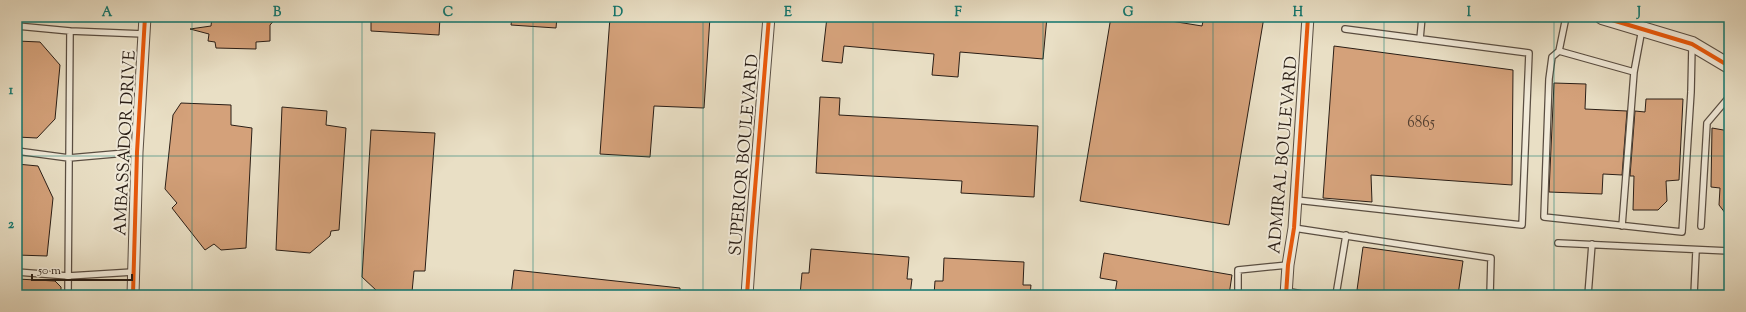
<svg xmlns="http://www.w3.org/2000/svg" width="1746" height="312" font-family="'Sorts Mill Goudy',serif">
	<rect width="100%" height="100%" fill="#e9dfc5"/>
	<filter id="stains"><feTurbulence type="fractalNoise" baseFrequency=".005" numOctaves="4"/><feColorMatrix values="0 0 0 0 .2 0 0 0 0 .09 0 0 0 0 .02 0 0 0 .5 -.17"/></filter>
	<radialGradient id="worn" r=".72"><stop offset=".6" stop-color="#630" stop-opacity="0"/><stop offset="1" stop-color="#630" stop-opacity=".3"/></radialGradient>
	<path fill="#d4a17a" stroke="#2a1e16" d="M212 17H277L270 25V41L256 42V49L216 48 215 42 208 41 209 34 190 29 211 26Z
		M371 17H440L439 35 371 31Z
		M512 17H557L556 28 511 25Z
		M610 17H710L704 108 654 106 650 157 600 154Z
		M827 17H1047L1043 59 960 52 958 77 932 75 934 54 844 46 842 63 822 61Z
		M1111 17H1146L1202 26 1204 17H1264L1229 225 1080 201Z
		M17 41 40 42 60 65 55 119 37 138 17 137Z
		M1334 46 1513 70 1512 185 1371 175 1372 202 1323 198Z
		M1554 83 1586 84 1585 109 1627 111 1622 175 1603 174 1602 194 1549 192Z
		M820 97 840 98 839 115 1038 126 1034 197 961 193 962 181 816 173Z
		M1646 99H1683L1679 180 1666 181 1667 201 1658 210H1633L1634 176H1630L1635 111 1645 112Z
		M181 103 231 105V125L252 128 246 248 221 250 214 244 205 250 172 208 177 203 165 189 173 115Z
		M282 107 327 111 326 125 346 128 339 230 331 231 330 236 310 253 276 250Z
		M1712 128 1729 131V218L1719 205 1720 188 1711 187Z
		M371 130 435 133 425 271H414L412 292 377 291 362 277Z
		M17 164 38 166 53 198 47 256 17 255Z
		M1363 247 1463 261 1458 295H1395L1357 290Z
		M811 249 909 257 907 279H912L910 295H800L802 273H809Z
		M1104 253 1232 275 1229 295H1124L1115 293 1117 281 1100 278Z
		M944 258 1024 262 1023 285H1031L1030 295H934L935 281H943Z
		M514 270 680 288V295H511Z
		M17 279 55 281 61 287V295H17Z"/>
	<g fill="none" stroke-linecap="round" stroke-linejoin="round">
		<defs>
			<path id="service" d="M1566 17 1559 51 1634 72 1642 29
				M17 26 70 31
				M1420 39 1422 17
				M1559 51 1552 57 1549 79 1544 217 1682 232 1691 92 1692 45
				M17 151 69 158 137 152
				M1296 200 1522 225 1529 53 1345 29
				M1622 226 1634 72
				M1701 226 1707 123 1729 97
				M1294 228 1491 258 1490 295
				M1558 243 1729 251
				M17 272 68 276 133 272
				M1286 291 1307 295
				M68 295 70 31 144 34
				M1238 295V270L1288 265
				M1336 295 1346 235
				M1588 295 1592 244
				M1694 295 1696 251"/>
			<path id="minor" d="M133 295 137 152 145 17
				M747 295 751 238 769 17
				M1286 295 1288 265 1294 228 1308 17"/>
			<path id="tertiary" d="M1602 17 1692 44 1729 66"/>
		</defs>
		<use href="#service" stroke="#5a4e42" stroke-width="8"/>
		<use href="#minor" stroke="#5a4e42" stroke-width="13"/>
		<use href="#tertiary" stroke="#5a4e42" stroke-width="16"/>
		<use href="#service" stroke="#f1ead9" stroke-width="5.5"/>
		<use href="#minor" stroke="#f1ead9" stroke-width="11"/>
		<use href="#tertiary" stroke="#f1ead9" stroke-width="14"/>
		<defs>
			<path id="cycleway" d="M1602 17 1692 44 1729 66
				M133 295 137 152 145 17
				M747 295 751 238 769 17
				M1286 295 1288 265 1294 228 1308 17"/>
		</defs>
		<use href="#cycleway" stroke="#f1ead9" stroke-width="6"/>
		<use href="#cycleway" stroke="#e8590c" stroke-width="4"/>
	</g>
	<path fill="none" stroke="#0f766e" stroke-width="1" stroke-opacity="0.55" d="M192 17V295M362 17V295M533 17V295M703 17V295M873 17V295M1043 17V295M1213 17V295M1384 17V295M1554 17V295M17 156H1729"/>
	<g text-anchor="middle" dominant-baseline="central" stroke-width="4" stroke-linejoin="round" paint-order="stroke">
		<g font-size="15" fill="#543f2f">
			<text x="1421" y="123">6865</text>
		</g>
		<g font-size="17" fill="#2a1e16" stroke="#f1ead9">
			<text transform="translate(126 143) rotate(-87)">AMBASSADOR DRIVE</text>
			<text transform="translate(745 155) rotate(-85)">SUPERIOR BOULEVARD</text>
			<text transform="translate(1284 155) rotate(-85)">ADMIRAL BOULEVARD</text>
		</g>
	</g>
	<rect width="1746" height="312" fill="none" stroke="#e9dfc5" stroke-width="44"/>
	<path d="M32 274v6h100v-6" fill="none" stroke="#2a1e16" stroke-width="2"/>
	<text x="38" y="274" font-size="12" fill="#2a1e16" stroke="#f1ead9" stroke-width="3" paint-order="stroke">50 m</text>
	<rect x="22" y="22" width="1702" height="268" fill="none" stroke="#0f766e" stroke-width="1.5"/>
	<g font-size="13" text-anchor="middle" font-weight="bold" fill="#0f766e">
		<text x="107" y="16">A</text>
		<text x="277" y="16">B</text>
		<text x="448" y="16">C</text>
		<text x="618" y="16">D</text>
		<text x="788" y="16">E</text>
		<text x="958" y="16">F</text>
		<text x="1128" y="16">G</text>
		<text x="1298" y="16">H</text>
		<text x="1469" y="16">I</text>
		<text x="1639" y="16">J</text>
		<text x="11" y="94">1</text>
		<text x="11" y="228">2</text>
	</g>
	<rect width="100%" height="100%" filter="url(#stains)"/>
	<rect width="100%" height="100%" fill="url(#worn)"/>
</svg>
